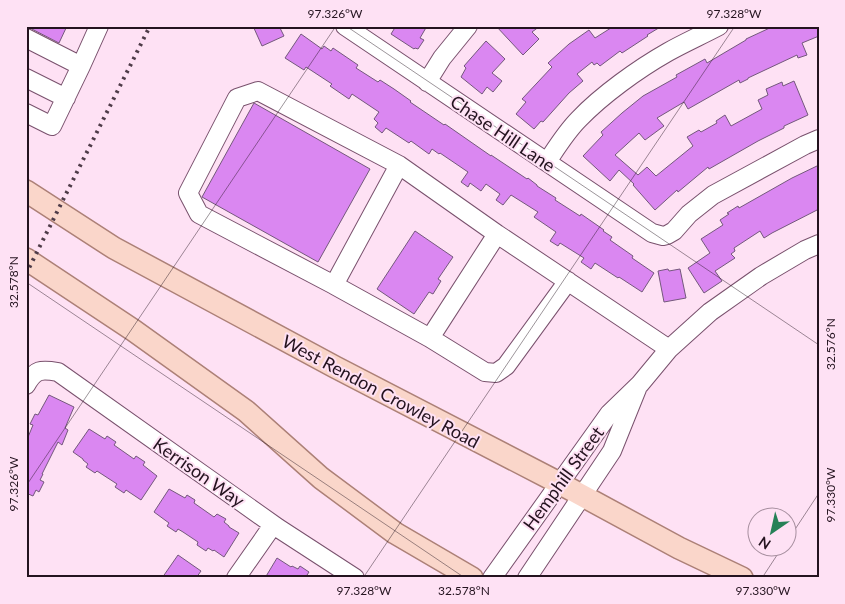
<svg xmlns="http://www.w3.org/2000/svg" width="845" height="604" font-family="Lato,sans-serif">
	<rect width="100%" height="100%" fill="#fee1f4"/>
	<path fill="#da87f1" stroke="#74587c" d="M26 26H67L59 43Z
		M253 26H279L284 36 262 46Z
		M396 26H427L420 38 424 40 418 49 415 48 414 49 391 34Z
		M496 26H540L532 32 539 39 523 55Z
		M614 26H662L647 35 648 36 622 53 620 51 600 66 597 63 594 65 592 62 577 74 583 81 569 93 543 122 541 121 534 129 516 114 526 102 522 99 552 67 548 63 569 44 589 30 595 38Z
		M774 26H819V36L802 43 807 55 798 58 797 55 748 78V79L740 83 739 80 688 109 684 102 657 118 664 126 645 140 639 133 615 155 638 175 647 167 656 176 693 146 687 137 699 130 701 132 717 123 716 121 725 115 731 126 762 109 758 100 768 95 766 89 782 82 783 86 794 81 808 115 784 126V128L758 141 709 169 708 167 678 192 677 190 655 210 633 185 634 184 619 170 610 181 583 156 603 135 601 132 622 113 643 96 677 77 676 75 705 59 707 63 746 40V39Z
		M301 34 322 49 324 46 331 51 333 48 358 65 356 68 378 82 380 80 394 89 411 101 410 102 444 125 445 124 491 156V155L527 179 528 178 537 185V186L556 198 555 200 580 216 581 214 604 230 603 231 612 237 610 240 633 256 632 258 654 273 642 292 619 277 618 278 595 263 591 269 581 262 584 258 560 243 558 246 550 241 556 232 534 217 538 212 511 195 503 205 496 200 500 194 486 184 481 191 470 183 468 187 461 182 468 172 440 153 439 154 432 149 429 154 411 141 409 143 386 128 382 133 375 127 378 123 374 119 379 112 352 94 349 99 330 86 332 84 306 67 304 70 285 58Z
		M486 41 505 59 492 73 502 81 493 92 487 87 482 94 461 77 466 68 464 66Z
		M254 103 370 169 318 262 202 197Z
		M819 165V209L772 233 764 238 760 231 734 248 735 251 731 254 735 258 715 271 722 281 704 293 688 268 710 253 701 239 723 225 720 220 729 214 727 213 738 206 739 208 792 178Z
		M415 231 453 257 438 279 441 281 433 294 429 292 414 314 377 289Z
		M668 269 669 271 680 269 686 298 664 302 658 271Z
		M49 395 74 407 65 428 68 430 62 445 58 442 42 474H43L40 480 44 482 39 492 36 490 33 496 26 493V442L33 425 30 424 35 414 38 415Z
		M89 429 105 439 107 436 116 442 114 445 134 459 136 456 145 462 143 465 157 476 141 500 126 490 124 493 115 487 117 484 97 471 95 473 86 467 88 464 83 460V459L73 452Z
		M169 489 185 498 187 495 195 500 194 503 214 517 217 514 226 519 224 522 229 526V527L239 533 224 557 214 550 213 551 208 548 206 551 197 545 198 542 183 532 178 529 176 532 167 526 169 523 154 512Z
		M178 555 201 571 196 578H162Z
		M277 558 291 567 292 566 298 569 300 566 309 572 307 575 312 578H265Z"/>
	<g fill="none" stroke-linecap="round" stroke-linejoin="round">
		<defs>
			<path id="minor" d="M345 26 652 233 663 236 667 235 674 231 689 214 713 195 805 145 819 139
				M26 38 81 66 52 126 26 113
				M81 66 99 26
				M26 78 66 98
				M427 82 442 58 468 26
				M547 162C557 147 566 132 579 119 602 95 638 69 668 52 684 43 702 35 719 26
				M399 165 334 285 199 214 188 193 237 98 258 91 399 165 497 234 669 349
				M334 285 430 338 497 234
				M430 338 485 372 496 373 506 366 568 281
				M26 385C35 369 41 369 58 372L278 528 355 578
				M236 578 273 525
				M492 578 609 414 640 384 669 349 710 312 761 276 805 250 819 244
				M527 578 612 451 637 389"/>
			<path id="major" d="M26 191 114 248 335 367 559 483 679 548 742 578
				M26 259 133 330 246 411 321 478 395 533 472 578"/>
		</defs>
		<use href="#minor" stroke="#79516d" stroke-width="20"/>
		<use href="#major" stroke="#ac8077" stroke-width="24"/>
		<use href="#minor" stroke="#fff" stroke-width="18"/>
		<use href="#major" stroke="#fad6ca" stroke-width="21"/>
		<path stroke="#4e3b48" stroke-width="4" stroke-dasharray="2.5 5" stroke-linecap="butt" d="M26 274 150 26"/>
	</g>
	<path fill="none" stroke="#24131f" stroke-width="1" stroke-opacity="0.45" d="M346 26 819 345M26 282 465 578M26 486 336 26M788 540 819 493M363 578 735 26M762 578 783 546"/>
	<g text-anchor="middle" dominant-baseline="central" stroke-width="4" stroke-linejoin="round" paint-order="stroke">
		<g font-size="18" fill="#24131f" stroke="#fee1f4">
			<text transform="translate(503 133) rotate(34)">Chase Hill Lane</text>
			<text transform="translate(381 391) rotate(28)">West Rendon Crowley Road</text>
			<text transform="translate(199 472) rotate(35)">Kerrison Way</text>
			<text transform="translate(563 478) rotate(-54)">Hemphill Street</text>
		</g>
	</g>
	<rect width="845" height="604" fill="none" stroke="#fee1f4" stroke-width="55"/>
	<g transform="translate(772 532) rotate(214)"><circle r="24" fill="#fee1f4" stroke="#a78f9f"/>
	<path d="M0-4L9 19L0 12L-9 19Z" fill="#268157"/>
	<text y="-8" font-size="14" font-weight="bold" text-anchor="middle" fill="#24131f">N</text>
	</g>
	<rect x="28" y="28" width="790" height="548" fill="none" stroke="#24131f" stroke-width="2"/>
	<g font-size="12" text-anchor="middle" fill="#24131f">
		<text x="335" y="18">97.326°W</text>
		<text x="734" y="18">97.328°W</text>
		<text transform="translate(14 282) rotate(-90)" y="4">32.578°N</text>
		<text transform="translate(831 344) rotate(-90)" y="4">32.576°N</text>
		<text transform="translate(14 484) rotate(-90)" y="4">97.326°W</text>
		<text transform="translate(831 495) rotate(-90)" y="4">97.330°W</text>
		<text x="364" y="595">97.328°W</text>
		<text x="464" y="595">32.578°N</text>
		<text x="763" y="595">97.330°W</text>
	</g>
</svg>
